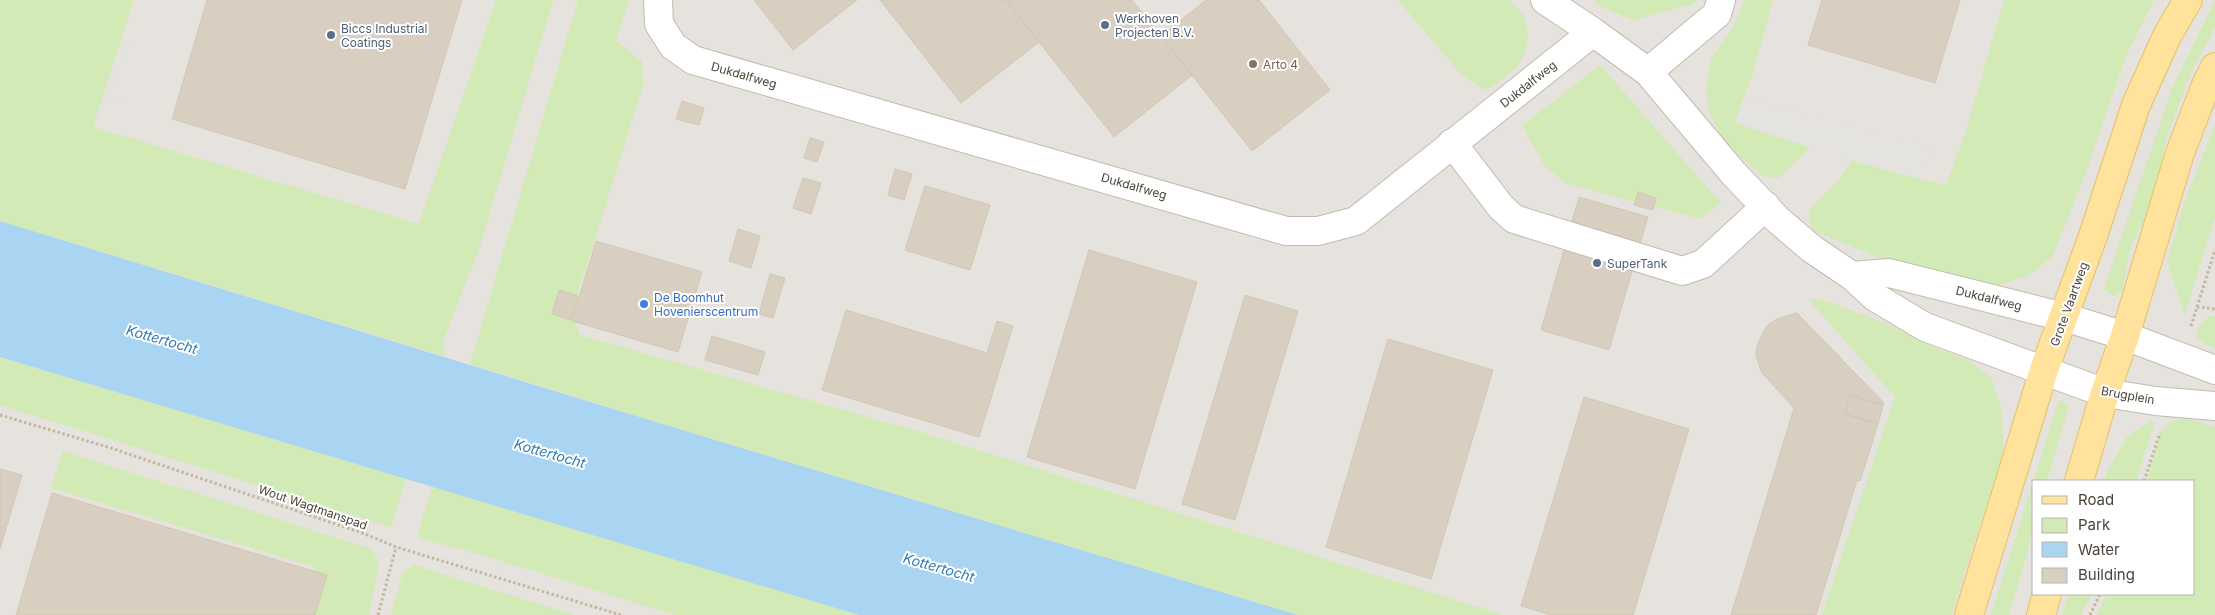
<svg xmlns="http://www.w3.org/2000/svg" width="2215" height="615" font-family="Inter,sans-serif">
	<rect width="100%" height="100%" fill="#f6f3ec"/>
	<path fill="#e6e2dd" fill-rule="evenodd" d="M0 0H2215V615H0ZM2034 481H2194V594H2034Z"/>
	<path fill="#d2eab5" d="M0 0H134L93 127 419 224 496 0H553L480 246 444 339V356L0 221Z
		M578 0H629L616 41 642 61 643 86 571 315 580 335 914 430 1503 615H1298L718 441 470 364Z
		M1398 0H1510C1514 5 1522 12 1524 18 1538 50 1512 79 1483 90L1459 72Z
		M1597 0H1697L1693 4 1633 20 1595 4Z
		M1745 0H1773L1753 73 1735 123 1812 146 1779 178 1764 177 1723 141 1709 111 1706 91 1711 58 1733 28Z
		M2004 0H2154L2127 54 2083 180 2052 258 2028 275 2000 285 1955 280 1901 261 1877 257 1812 230 1808 211 1836 183 1852 161 1946 185 1966 131Z
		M2215 0V28L2192 70 2165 141 2160 187 2130 249 2122 291 2114 296 2104 289 2172 88Z
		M1600 65 1721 203 1700 219 1565 183 1544 165 1522 126Z
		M2215 124V216L2185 315 2167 263 2183 207Z
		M1808 299 1824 300 1889 325 1937 349 1968 360 1991 378 2002 410 2003 454 1951 615H1822L1895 397Z
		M2210 316H2215V349L2196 338C2197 327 2201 322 2210 316Z
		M0 357 406 479 391 527 0 405Z
		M2059 400 2069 405 2047 481H2034V529L2009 615H1991Z
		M2186 418 2215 427V615H2097L2107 594H2194V481H2147L2160 433 2170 423Z
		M2152 420 2154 425 2136 481H2102L2127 437Z
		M63 451 372 549 379 563 369 615H307L315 567 51 488Z
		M432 486 859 615H675L479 554 417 538Z
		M414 565 574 615H391L403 572Z
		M2068 594H2092L2081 615H2062Z"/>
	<path fill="#e5e3e0" d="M126 45 143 50 126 101 109 98Z
		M1744 97 1934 148 1922 179 1853 161 1735 123Z"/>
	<path fill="#a9d4f2" d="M0 221 718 441 1298 615H859L0 357Z"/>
	<path fill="#d8cfc1" stroke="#d3c7b4" d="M207 0H462L405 189 172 119Z
		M754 0H857L793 50Z
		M880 0H1006L1039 42 961 103Z
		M1006 0H1132L1192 75 1114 137Z
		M1206 0H1259L1330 90 1252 151 1161 36Z
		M1822 0H1960L1935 83 1808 45Z
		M682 101 704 108 699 125 676 119Z
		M810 138 824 142 817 162 804 158Z
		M895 169 912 174 904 200 888 195Z
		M803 178 821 183 811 214 793 208Z
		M925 186 990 205 970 270 905 250Z
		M1638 192 1656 198 1653 210 1634 205Z
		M1579 197 1648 217 1609 350 1541 330Z
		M738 229 760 236 751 268 729 261Z
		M596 241 702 272 678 352 572 321Z
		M1089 250 1197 282 1135 489 1027 457Z
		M770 274 785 278 773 318 759 314Z
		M559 290 578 296 571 320 552 314Z
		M1245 295 1298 311 1235 520 1182 504Z
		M846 310 987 353 997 321 1013 326 979 437 822 390Z
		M1797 313 1884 403 1883 405 1850 395 1845 414 1878 424 1860 481 1857 480 1816 615H1731L1794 408 1762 373 1756 356 1757 346 1764 330 1769 324 1779 318Z
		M712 336 765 352 758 375 705 360Z
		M1388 339 1493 370 1431 579 1326 547Z
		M1850 395 1883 405 1878 424 1845 414Z
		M1584 397 1689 429 1633 615H1551L1521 606Z
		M0 469 22 475 0 549Z
		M52 493 327 575 315 615H16Z"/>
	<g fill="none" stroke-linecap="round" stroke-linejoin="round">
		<defs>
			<path id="minor" d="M658 0 659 24 673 46 693 60 1286 231H1318L1356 221 1593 32
				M1545 0 1593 32 1648 72 1734 174 1778 220 1812 249 1852 276 1875 297 1925 327 2105 393 2156 401 2215 406
				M1648 72 1717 14 1721 0
				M1452 143 1501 207 1514 219 1682 271 1703 264 1766 206
				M1852 276 1889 273 2064 317 2125 336 2215 370"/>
			<path id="major" d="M2079 481 2105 393 2125 336 2180 153 2206 85 2215 67
				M1969 615 2044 370 2093 236 2136 105 2167 36 2188 0
				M2041 615 2047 594"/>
		</defs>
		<use href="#minor" stroke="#c2bbae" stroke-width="30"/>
		<use href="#major" stroke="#e6c16a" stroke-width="30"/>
		<path stroke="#c4b79f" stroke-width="3" stroke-dasharray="2.5 2.5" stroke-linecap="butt" d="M2197 307 2215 309
			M2191 326 2215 250
			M0 415 111 448 365 534 396 547 621 615
			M2144 481 2160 433
			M378 615 396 547
			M2090 615 2100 594"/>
		<use href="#minor" stroke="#fff" stroke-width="28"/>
		<use href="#major" stroke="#ffe39c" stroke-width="28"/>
	</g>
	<g fill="#5c6f8a" stroke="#fff" stroke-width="2">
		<circle cx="1105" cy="25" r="5"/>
		<circle cx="331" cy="35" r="5"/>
		<circle cx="1597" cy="263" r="5"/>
	</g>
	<circle fill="#8d6e63" stroke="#fff" stroke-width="2" cx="1253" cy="64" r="5"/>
	<circle fill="#3f7fe0" stroke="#fff" stroke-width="2" cx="644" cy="304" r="5"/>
	<g text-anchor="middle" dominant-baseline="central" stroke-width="4" stroke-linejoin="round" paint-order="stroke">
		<g font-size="12" fill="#4e5e75" stroke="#fff" text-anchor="start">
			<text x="1115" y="18">Werkhoven<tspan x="1115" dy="14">Projecten B.V.</tspan></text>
			<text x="341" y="28">Biccs Industrial<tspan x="341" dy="14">Coatings</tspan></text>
			<text x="1607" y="263">SuperTank</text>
		</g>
		<g font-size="12" fill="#785e54" stroke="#fff" text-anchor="start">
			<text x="1263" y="64">Arto 4</text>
		</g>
		<g font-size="12" fill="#4b4439" stroke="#fff">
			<text transform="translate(744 75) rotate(16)">Dukdalfweg</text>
			<text transform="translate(1528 84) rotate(-38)">Dukdalfweg</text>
			<text transform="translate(1134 186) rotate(16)">Dukdalfweg</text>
			<text transform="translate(1989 298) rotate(14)">Dukdalfweg</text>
			<text transform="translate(2069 304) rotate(-70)">Grote Vaartweg</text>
			<text transform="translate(2128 395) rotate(10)">Brugplein</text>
			<text transform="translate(313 507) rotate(19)">Wout Wagtmanspad</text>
		</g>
		<g font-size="12" fill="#366cbe" stroke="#fff" text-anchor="start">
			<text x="654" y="297">De Boomhut<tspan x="654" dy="14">Hovenierscentrum</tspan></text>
		</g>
		<g font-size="14" font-style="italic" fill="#2e7ab2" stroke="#fff">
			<text transform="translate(162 339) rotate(16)">Kottertocht</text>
			<text transform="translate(550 453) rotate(16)">Kottertocht</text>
			<text transform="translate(939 567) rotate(16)">Kottertocht</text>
		</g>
	</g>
	<rect x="2032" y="480" width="162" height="115" fill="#ffffff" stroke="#b7b4b0"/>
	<rect x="2042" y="496" width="25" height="8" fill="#ffe39c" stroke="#b7b4b0"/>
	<text x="2078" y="505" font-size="15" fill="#4b4439">Road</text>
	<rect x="2042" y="518" width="25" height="15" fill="#d2eab5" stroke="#b7b4b0"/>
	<text x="2078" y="530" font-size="15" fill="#4b4439">Park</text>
	<rect x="2042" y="542" width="25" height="15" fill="#a9d4f2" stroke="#b7b4b0"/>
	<text x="2078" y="555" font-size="15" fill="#4b4439">Water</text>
	<rect x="2042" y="568" width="25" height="15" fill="#d8cfc1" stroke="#b7b4b0"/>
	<text x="2078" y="580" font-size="15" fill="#4b4439">Building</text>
</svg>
